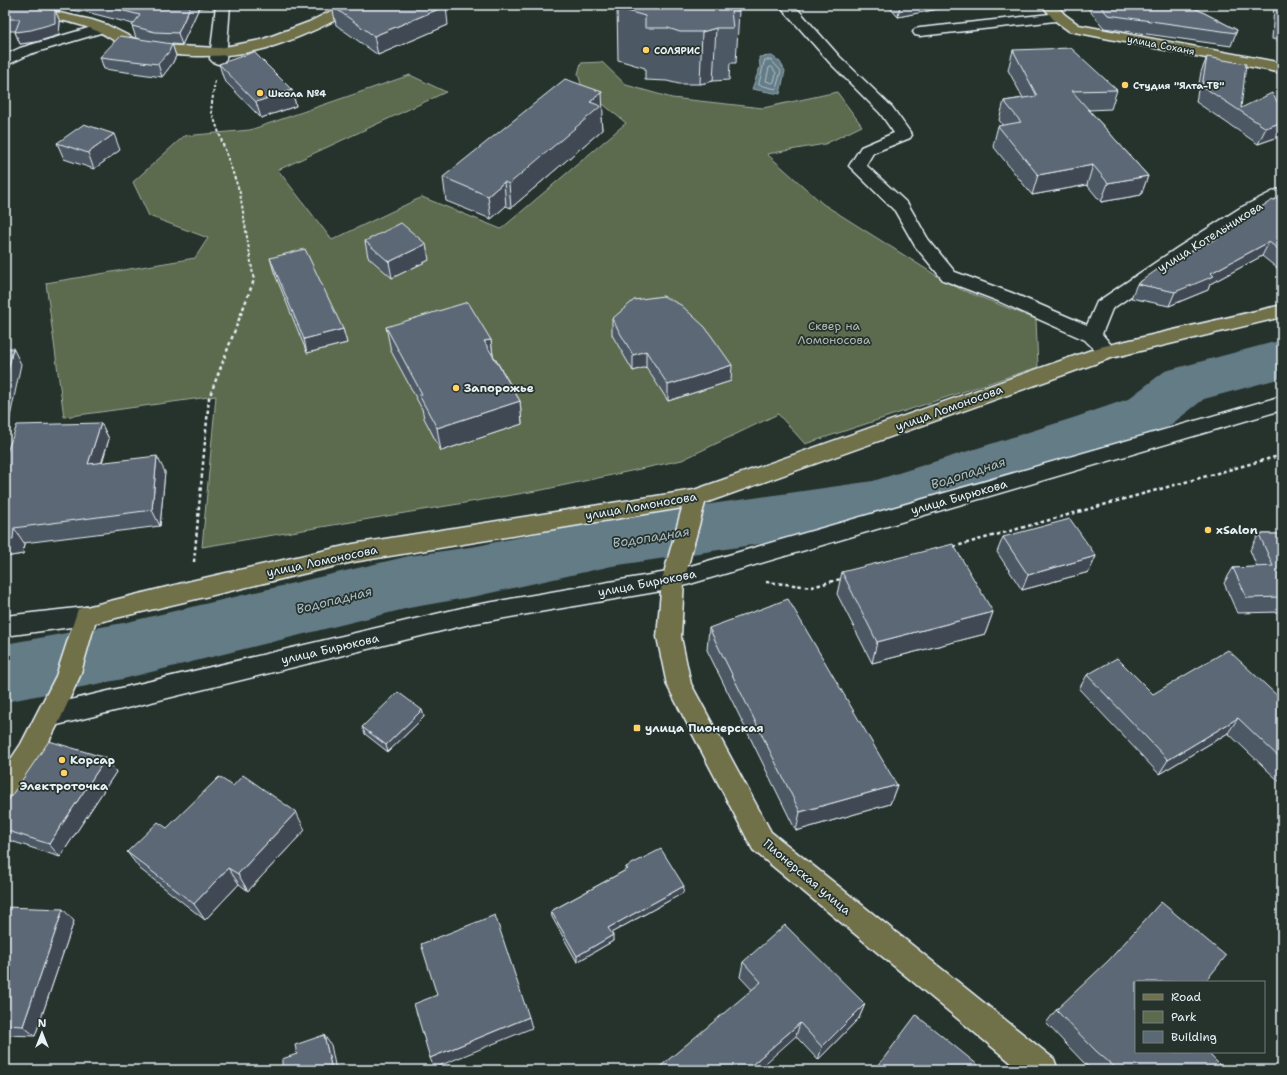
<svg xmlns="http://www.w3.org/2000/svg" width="1287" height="1075" font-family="'Shantell Sans',sans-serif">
	<rect width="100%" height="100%" fill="#26332d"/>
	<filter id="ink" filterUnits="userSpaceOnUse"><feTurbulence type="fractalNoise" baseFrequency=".025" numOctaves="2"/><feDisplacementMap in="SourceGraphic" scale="8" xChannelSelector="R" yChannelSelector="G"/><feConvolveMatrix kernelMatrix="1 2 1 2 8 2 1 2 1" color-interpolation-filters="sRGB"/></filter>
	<g filter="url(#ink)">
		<path fill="#5c6b4e" stroke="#a2aea3" d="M602 62 626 85 672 98 763 108 837 92 862 126 825 144 767 154 823 204 945 281 962 290 1036 319 1038 367 805 444 778 414 682 460 542 490 202 547 216 396 64 417 46 283 195 258 208 238 149 216 133 182 184 136 250 130 410 75 446 92 278 170 332 240 422 197 501 229 626 123 582 87 578 74 581 63Z"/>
		<path fill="#637b86" stroke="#98aab4" d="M772 56 780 62 785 71 780 94 752 89 760 67 759 57Z"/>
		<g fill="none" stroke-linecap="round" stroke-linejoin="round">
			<path stroke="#b3c2ca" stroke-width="1" d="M765 60H771L781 71 776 89 759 85Z
				M772 67 776 73 774 82 772 83 766 81 769 68Z"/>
			<path fill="#637b86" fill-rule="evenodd" d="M1282 340V378L1204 399 1168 427 1116 447 873 527 612 566 477 596 409 608 123 679 5 702V644L123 623 409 556 477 546 612 518 873 481 1076 417 1128 399 1165 371Z"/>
			<defs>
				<path id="minor" d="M216 5H230L226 59 223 62 218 64 213 62 210 59Z
					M779 5H794L840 57 892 107 912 135 910 138 873 153 866 165 908 204 928 239 955 272 1012 293 1087 325 1097 302 1177 248 1240 208 1276 190 1282 189V201L1252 216 1189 256 1112 309 1102 334 1112 346 1109 351C1097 354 1093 348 1085 340L998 301 943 280 915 246 895 211 849 166 861 147 894 133 880 113 830 63Z
					M1059 13 1064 14 1066 17 1064 20 920 36 915 35 913 32 915 29 920 28Z
					M102 24 107 25 109 28 107 31 30 54 5 66V55L20 48Z
					M1282 396V410L673 589 470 624 49 727 40 724 37 716 40 708 49 705 470 606 673 571Z
					M86 607 94 609 98 616 94 623 86 625 5 636V616Z"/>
				<path id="major" d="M5 5 37 8 92 20 107 25 135 39 159 45 219 48 261 40 309 22 343 5H361L359 8C330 23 299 39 267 48 222 60 172 58 127 46 116 43 107 35 97 31 69 19 35 16 5 13Z
					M1042 5H1057L1064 14 1079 25 1282 63V73L1069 31 1054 20Z
					M1282 305V317L1111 358 705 503 684 580 681 637 691 684 771 832 1054 1059 1058 1070H1020L753 850 667 685 657 637 662 580 682 508 353 562 95 623 80 676 58 724 39 760 14 797 5 801V768L21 744 56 676 78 609 191 581 353 544 694 490 1100 347Z"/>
			</defs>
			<use href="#minor" stroke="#e8f1f8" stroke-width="3"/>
			<use href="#major" stroke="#e8f1f8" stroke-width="3"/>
			<path stroke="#e8f1f8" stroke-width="2" stroke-dasharray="3 2" stroke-linecap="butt" d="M215 81 211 110 240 193 253 275"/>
			<path stroke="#e8f1f8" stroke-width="2.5" stroke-dasharray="3.5 3" stroke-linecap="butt" d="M953 547 1282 455
				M194 562 209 398 254 280 253 274
				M766 582 812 587 844 578"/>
			<use href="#minor" fill="#26332d" fill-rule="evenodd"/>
			<use href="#major" fill="#70704a" fill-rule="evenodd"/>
		</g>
		<path fill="#4e5965" stroke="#e8f1f8" d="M5 5 49 9 37 7 21 5H215L214 6 199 8 182 45 172 44 176 56 172 64 162 77 104 69 100 57 140 39 136 38 132 26 133 24 83 11 82 12 60 8V11L55 10 60 22 59 35 36 42 20 44 15 32 16 31H5Z
			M887 5H958L898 17Z
			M1085 5H1189L1237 30 1231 46 1104 28Z
			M1274 5H1282V41L1272 39Z
			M332 6 448 25 378 55 336 25Z
			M617 8 739 11 736 63H730L729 80 713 81 700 84H679L667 81 645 80V68L618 60Z
			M1013 50 1117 90 1111 109 1089 110 1148 176 1141 195 1101 202 1087 185 1032 195 993 146 998 126H1003L999 120 1004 101 1023 98 1008 70Z
			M1207 57 1241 108 1281 136 1258 144 1196 102 1201 72Z
			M219 64 292 90 296 106 261 118 224 80Z
			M603 115 601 117 602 130 511 208 506 206 491 219 446 201 443 177Z
			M57 143 120 150 94 169 64 159Z
			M1282 196V272L1262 256 1210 284 1208 290 1169 306 1131 298 1137 284 1211 241 1214 235Z
			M365 241 429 260 392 278 368 257Z
			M270 258 343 329 347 343 307 353 274 272Z
			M612 319 731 381 668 401 646 367 633 371 612 335Z
			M386 327 491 340 493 355 520 401 522 424 441 451 424 418 422 409 391 351Z
			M101 423 109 439 102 463 165 472 160 526 24 543 23 554 5 557V457Z
			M1259 534H1282V612L1237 613 1224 583 1233 568 1257 567 1250 550Z
			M1003 537 1096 556 1089 572 1022 590 997 552Z
			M842 572 993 612 985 634 872 663 837 594Z
			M709 628 897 785 890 804 796 831 707 650Z
			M1087 675 1153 694 1282 700V784L1228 733 1159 774 1079 689Z
			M422 710 424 717 388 752 365 734 362 727Z
			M106 758 116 772 60 857 5 839V805Z
			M233 786 305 830 248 891 239 884 205 920 140 869 127 852 167 828Z
			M626 867 683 893 611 933 613 941 577 962 552 917 551 911 626 870Z
			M5 907 74 921 35 1036 5 1035Z
			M743 962 865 1004 859 1018 818 1060 740 977Z
			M1136 982 1225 1070H1092L1085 1064 1046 1023 1056 1010Z"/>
		<path fill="#404952" stroke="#e8f1f8" d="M57 5H59L60 8V11Z
			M79 5H81L83 11 82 12Z
			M191 5H215L214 6 199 8 182 45 178 33Z
			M900 5H958L898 17Z
			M446 6 448 25 378 55 374 36Z
			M55 10 60 22 59 35 36 42 20 44 15 32Z
			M716 28 713 81 700 84 702 32Z
			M172 44 176 56 172 64 162 77 158 64Z
			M292 90 296 106 261 118 256 102Z
			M602 92 603 115 601 117 602 130 511 208 509 184 590 102Z
			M1282 122V133L1281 136 1258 144 1266 128Z
			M114 134 120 150 94 169 88 153Z
			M1093 165 1087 185 1032 195 1038 175Z
			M1148 176 1141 195 1101 202 1108 183Z
			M504 182 506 206 491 219 488 196Z
			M1269 242 1262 256 1210 284 1208 290 1169 306 1175 292Z
			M426 244 429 260 392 278 389 262Z
			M343 329 347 343 307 353 304 339Z
			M491 340 494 363 484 341Z
			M13 348 21 364 5 441V384Z
			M646 351V367L633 371V355Z
			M732 365 731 381 668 401V385Z
			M520 401 522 424 441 451 437 428Z
			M101 423 109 439 96 480 88 464Z
			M157 456 165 472 160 526 152 510Z
			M14 528 24 543 23 554 5 557V540Z
			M1096 556 1089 572 1022 590 1028 575Z
			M993 612 985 634 872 663 877 642Z
			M422 710 424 717 388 752 386 745Z
			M1238 718 1228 733 1159 774 1168 760Z
			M106 758 116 772 60 857 49 844Z
			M897 785 890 804 796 831 800 812Z
			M296 812 305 830 248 891 238 874Z
			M228 868 239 884 205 920 194 904Z
			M684 886 683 893 609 934 608 928Z
			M63 909 74 921 35 1036 23 1026Z
			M613 935V941L577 962V956Z
			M865 1004 859 1018 818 1060 822 1047Z
			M529 1017 532 1028 434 1068 430 1058Z
			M800 1023 796 1036 758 1070H746Z
			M324 1035 331 1045 336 1070H332Z"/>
		<path fill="#5b6875" stroke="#e8f1f8" d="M5 5H17L55 10V23L31 30 15 32 20 19H5Z
			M101 5H191L178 33 155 32 132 26 140 15Z
			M334 5H443L446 6 374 36 332 6Z
			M625 5H736L739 11H731L733 28H716L702 32H680L668 28H645V16L617 8Z
			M1099 5H1189L1237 30 1236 33 1108 15Z
			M1279 5H1282V24H1278Z
			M120 36 172 44 169 52 158 64 100 57Z
			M1071 48 1117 90 1072 91 1148 176 1108 183 1093 165 1038 175 998 126 1021 122 1004 101 1037 96 1013 50Z
			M254 52 292 90 256 102 219 64Z
			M1207 57 1246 64 1241 108 1272 93 1282 110V122L1266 128 1202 86Z
			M565 79 602 92 590 102 601 106 509 184 504 182 488 196 443 177Z
			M84 124 114 134 88 153 57 143Z
			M1282 196V252L1269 242 1211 273 1214 276 1175 292 1137 284 1165 264 1218 238 1214 235 1271 201Z
			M401 223 426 244 389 262 365 241Z
			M305 249 343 329 304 339 270 258Z
			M663 296 681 305 705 327 732 365 668 385 646 351 633 355 612 319 634 300Z
			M468 302 491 340 484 341 520 401 437 428 419 395 422 394 386 327Z
			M5 348H13L5 384Z
			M101 423 88 464 157 456 152 510 14 528 13 539 5 540V457L17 425Z
			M1070 519 1096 556 1028 575 1003 537Z
			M1259 534H1282V597L1247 598 1233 568 1273 566Z
			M953 544 993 612 877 642 842 572Z
			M788 599 897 785 800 812 709 628Z
			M1228 650 1282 700V760L1238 718 1168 760 1087 675 1117 658 1153 694Z
			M398 692 422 710 386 745 362 727Z
			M49 741 106 758 49 844 5 830V805Z
			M243 775 296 812 238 874 228 868 194 904 127 852 158 822 167 828 219 777 233 786Z
			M661 849 684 886 608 928 613 935 577 956 551 911 628 869 626 867Z
			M1161 902 1226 956 1205 982H1136V1052H1207L1225 1070H1118L1096 1051 1056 1010 1109 960Z
			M5 907 63 909 23 1026 5 1025Z
			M495 915 529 1017 430 1058 414 1004 437 995 421 944Z
			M785 925 865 1004 822 1047 800 1023 746 1070H656L761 982 743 962Z
			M916 1015 984 1070H875Z
			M324 1035 332 1070H282V1059L297 1054 295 1045Z"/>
	</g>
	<g fill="#ffd166" stroke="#26332d" stroke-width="1.5">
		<circle cx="646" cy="50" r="4"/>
		<circle cx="1125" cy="85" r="4"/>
		<circle cx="260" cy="93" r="4"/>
		<circle cx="456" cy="388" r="4"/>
		<circle cx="1208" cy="530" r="4"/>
		<rect x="633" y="724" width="8" height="8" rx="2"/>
		<circle cx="62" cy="760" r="4"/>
		<circle cx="64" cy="773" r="4"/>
	</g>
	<g text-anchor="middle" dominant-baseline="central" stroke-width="3.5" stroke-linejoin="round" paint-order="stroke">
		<g font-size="10" fill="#e8f1f8" stroke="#26332d">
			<text transform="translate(1161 45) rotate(11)">улица Соханя</text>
		</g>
		<g font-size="10" font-weight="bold" fill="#e8f1f8" stroke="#26332d" text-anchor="start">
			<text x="654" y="50">СОЛЯРИС</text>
			<text x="1133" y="85">Студия "Ялта-ТВ"</text>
			<text x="268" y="93">Школа №4</text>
		</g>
		<g font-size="12" fill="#e8f1f8" stroke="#26332d">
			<text transform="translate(1210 237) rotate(-32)">улица Котельникова</text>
			<text transform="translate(949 408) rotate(-20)">улица Ломоносова</text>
			<text transform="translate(959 497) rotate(-16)">улица Бирюкова</text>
			<text transform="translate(641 506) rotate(-10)">улица Ломоносова</text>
			<text transform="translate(322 561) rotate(-12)">улица Ломоносова</text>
			<text transform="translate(647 583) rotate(-11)">улица Бирюкова</text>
			<text transform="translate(330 649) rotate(-13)">улица Бирюкова</text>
			<text transform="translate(807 877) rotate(40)">Пионерская улица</text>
		</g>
		<g font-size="12" fill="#b0bbb4" stroke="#26332d">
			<text x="834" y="326">Сквер на<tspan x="834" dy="14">Ломоносова</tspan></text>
		</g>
		<g font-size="12" font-weight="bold" fill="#e8f1f8" stroke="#26332d" text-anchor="start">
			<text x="464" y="388">Запорожье</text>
			<text x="1216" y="530">xSalon</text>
			<text x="645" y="728">улица Пионерская</text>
			<text x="70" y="760">Корсар</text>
			<text x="64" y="786" text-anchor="middle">Электроточка</text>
		</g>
		<g font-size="13" font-style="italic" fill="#acbcc5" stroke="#26332d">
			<text transform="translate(968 473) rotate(-18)">Водопадная</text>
			<text transform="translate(651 537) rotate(-9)">Водопадная</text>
			<text transform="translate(334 600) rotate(-14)">Водопадная</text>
		</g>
	</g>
	<rect width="1287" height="1075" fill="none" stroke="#26332d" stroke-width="20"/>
	<rect x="10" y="10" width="1267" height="1055" fill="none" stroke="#e8f1f8" stroke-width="1.5" filter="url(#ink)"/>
	<rect x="1135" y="981" width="130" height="72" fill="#26332d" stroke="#747f7e"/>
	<rect x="1143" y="994" width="20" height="6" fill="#70704a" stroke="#747f7e"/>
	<text x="1171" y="1001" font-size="12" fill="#e8f1f8">Road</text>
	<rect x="1143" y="1011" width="20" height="12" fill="#5c6b4e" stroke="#747f7e"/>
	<text x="1171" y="1021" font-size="12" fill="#e8f1f8">Park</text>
	<rect x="1143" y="1031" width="20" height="12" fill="#5b6875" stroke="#747f7e"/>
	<text x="1171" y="1041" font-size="12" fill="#e8f1f8">Building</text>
	<g transform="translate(42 1033)" stroke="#26332d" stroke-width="3" paint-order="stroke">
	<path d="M0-3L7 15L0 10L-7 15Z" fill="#e8f1f8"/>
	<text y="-6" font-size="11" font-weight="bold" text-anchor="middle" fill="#e8f1f8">N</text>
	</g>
</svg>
